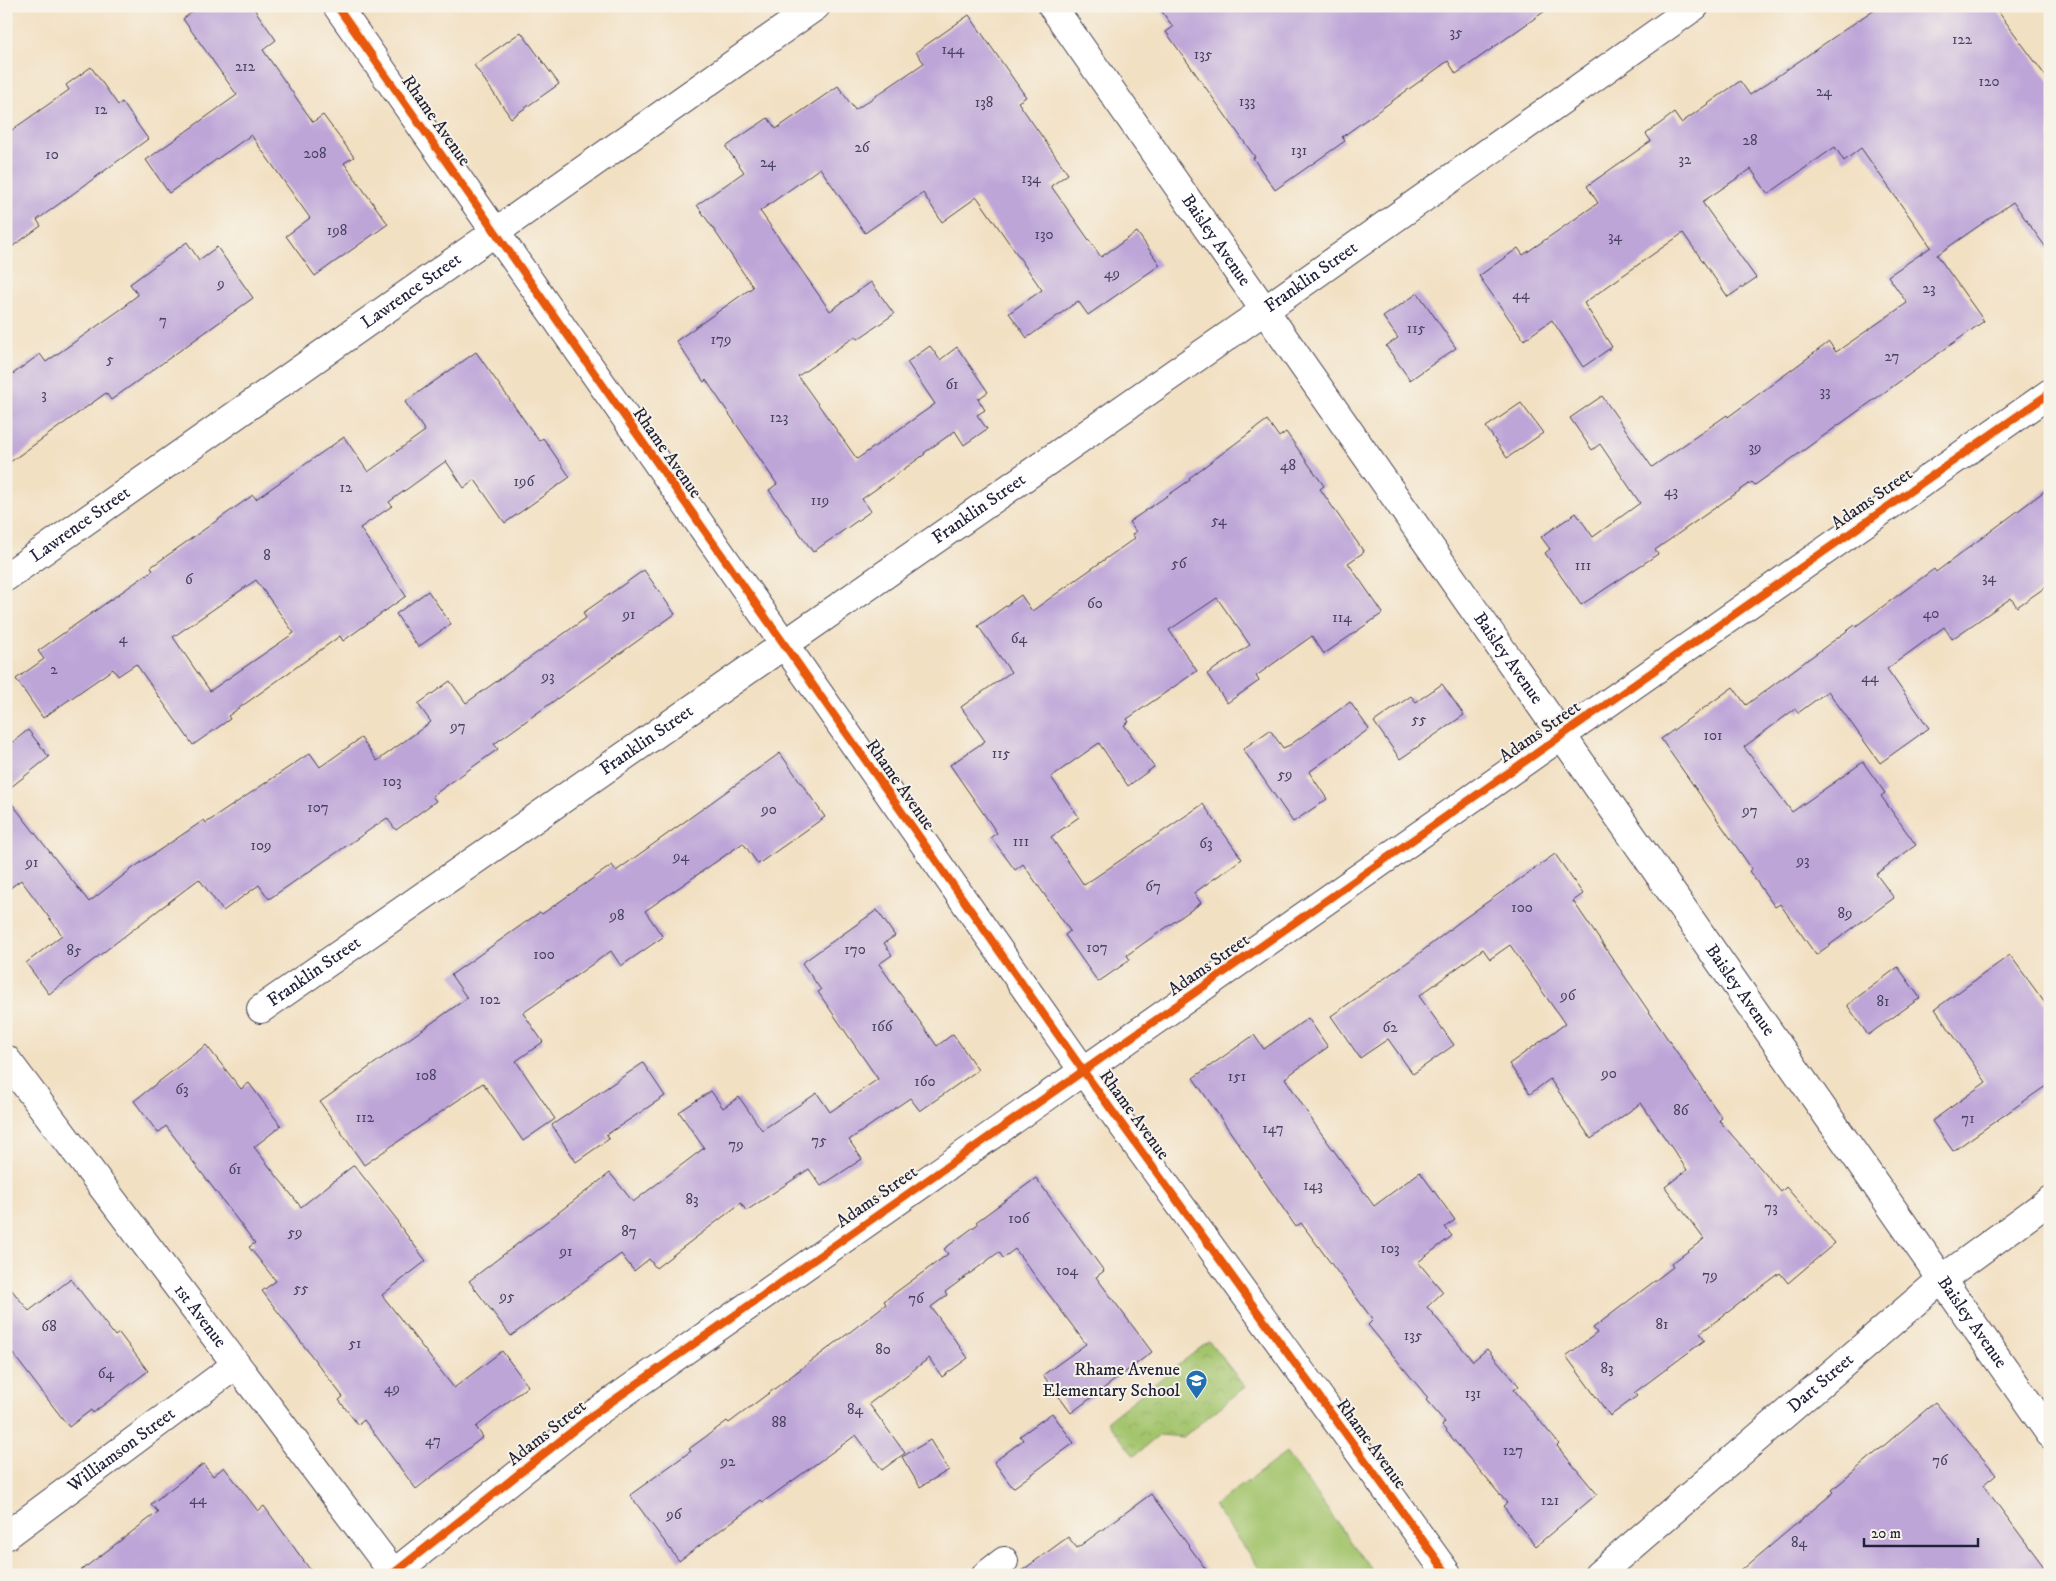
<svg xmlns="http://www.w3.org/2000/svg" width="2056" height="1581" font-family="'IM FELL DW Pica',serif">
	<defs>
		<pattern id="park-crowns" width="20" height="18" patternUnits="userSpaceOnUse" patternTransform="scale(1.25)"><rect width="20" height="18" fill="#a3c46c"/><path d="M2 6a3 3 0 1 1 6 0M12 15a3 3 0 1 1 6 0" fill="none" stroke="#8ca85e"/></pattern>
	</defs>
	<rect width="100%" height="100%" fill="#f7f3e8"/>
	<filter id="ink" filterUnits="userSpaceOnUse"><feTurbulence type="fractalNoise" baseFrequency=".02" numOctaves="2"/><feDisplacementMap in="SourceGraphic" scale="10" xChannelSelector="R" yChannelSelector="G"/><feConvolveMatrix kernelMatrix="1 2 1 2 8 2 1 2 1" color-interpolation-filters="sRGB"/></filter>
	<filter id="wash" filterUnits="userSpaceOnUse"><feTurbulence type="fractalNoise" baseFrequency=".0096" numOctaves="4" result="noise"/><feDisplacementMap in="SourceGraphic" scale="20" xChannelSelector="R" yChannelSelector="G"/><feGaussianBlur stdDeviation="1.12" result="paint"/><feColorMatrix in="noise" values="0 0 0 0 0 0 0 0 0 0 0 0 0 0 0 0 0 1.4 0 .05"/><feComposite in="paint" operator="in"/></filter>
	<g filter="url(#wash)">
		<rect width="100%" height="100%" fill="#f2e0c3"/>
		<path fill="#a3c46c" stroke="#627354" d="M1286 1453 1371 1569 1363 1575H1264L1214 1506Z"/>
		<path fill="url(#park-crowns)" stroke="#627354" d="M1209 1341 1245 1387 1183 1437 1160 1435 1134 1456 1107 1421Z"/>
		<g id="blocks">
			<path fill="#bda5d8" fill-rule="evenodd" d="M200 6H252L276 40 263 50 313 122 323 115 354 157 344 163 388 224 315 276 286 236 310 218 251 135 169 193 146 160 237 95 183 19Z
				M1158 6H1552L1456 74 1448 61 1342 137 1345 141 1275 190 1253 158 1255 157 1166 32 1173 27Z
				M1879 6H1994L2050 82V253L2013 202 1937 255 1984 321 1755 485 1752 482 1655 550 1658 554 1581 605 1545 553 1550 549 1541 537 1576 513 1593 537 1640 503 1600 444 1592 450 1570 418 1602 396 1652 467 1727 415 1728 417 1829 342 1836 352 1907 303 1888 276 1931 247 1861 148 1844 161 1835 147 1768 194 1751 169 1702 202 1756 278 1728 297 1683 233 1584 303 1612 347 1583 367 1552 320 1524 340 1479 276 1518 248 1523 255 1598 203 1587 186 1651 141 1646 134 1674 113 1681 123 1740 81 1750 95Z
				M969 15 1026 97 1018 102 1068 174 1051 186 1101 257 1137 232 1160 265 1088 315 1078 301 1027 338 1009 313 1042 290 977 197 942 222 923 193 865 233 820 168 760 211 830 311 871 282 894 314 858 339 856 336 798 376 857 459 935 404 907 362 930 346 940 360 957 347 988 392 978 399 985 410 977 415 987 429 964 445 955 431 924 453 925 454 862 499 871 511 813 552 769 490 777 484 706 380 704 382 676 341 753 287 697 205 744 172 726 147 744 134 768 118 776 129 838 86 855 110 924 63 916 52Z
				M521 32 559 84 511 118 474 65Z
				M91 67 118 105 122 102 148 139 37 220 41 226 6 251V134L69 90 66 85Z
				M187 242 199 260 217 247 253 298 111 400 106 393 6 465V379L40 354 46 362 127 305 126 304 138 295 130 284Z
				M1418 293 1456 348 1410 380 1386 346 1398 338 1383 317Z
				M476 352 539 441 543 438 570 477 505 523 475 480 464 488 446 461 389 502 392 506 360 528 406 596 343 641 340 636 228 716 230 719 193 745 136 664 118 676 113 669 43 718 16 679 44 659 38 651 153 570 151 567 253 495 256 499 344 437 368 472 425 431 405 402ZM256 580 294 633 210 691 173 637Z
				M1521 403 1543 433 1507 458 1486 427Z
				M1267 420 1279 437 1286 432 1324 486 1320 489 1364 552 1348 563 1383 613 1324 654 1312 636 1256 676 1259 681 1227 703 1207 674 1250 645 1217 598 1169 630 1197 671 1127 719 1129 722 1124 725 1154 767 1128 786 1099 743 1051 777 1079 817 1051 837 1084 885 1203 804 1242 859 1194 893 1201 903 1127 955 1130 960 1098 982 1065 935 1070 931 1023 864 1015 870 991 837 997 833 950 765 985 741 961 707 1011 672 978 626 1021 595 1032 611 1135 538 1132 534 1136 532 1129 522 1190 480 1189 478Z
				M2050 487V584L2017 607 2011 598 1952 639 1944 627 1887 669 1929 728 1880 763 1828 691 1798 713 1795 709 1744 747 1792 812 1863 762 1885 793 1881 796 1916 845 1876 874 1894 898 1816 955 1780 904 1775 907 1749 871 1752 869 1661 739 1733 687 1746 705 1855 625 1856 626 1934 569 1936 572Z
				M644 570 675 614 494 744 498 749 432 796 436 801 396 830 387 818 269 899 259 885 223 911 199 879 49 994 26 963 62 935 21 880 6 891V796L89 902 133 868 204 820 206 823 310 753 320 767 361 738 377 761 431 722 418 704 450 681 466 703 586 618 583 613Z
				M428 591 451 624 418 647 396 614Z
				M1442 684 1464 715 1400 759 1374 722 1411 696 1416 702Z
				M1350 702 1369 729 1309 772 1327 799 1293 822 1243 749 1270 730 1283 748 1290 745Z
				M28 730 49 757 6 791V747Z
				M780 753 825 817 758 864 743 843 645 911 663 937 621 966 611 951 523 1013 543 1042 516 1061 555 1119 523 1141 483 1083 364 1165 320 1102 467 998 451 975 540 912 542 914 612 865 616 871Z
				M1555 854 1583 894 1573 901 1722 1118 1719 1120 1781 1192 1786 1187 1835 1243 1788 1283 1780 1273 1700 1333 1705 1340 1634 1393 1637 1396 1610 1416 1566 1356 1597 1333 1593 1328 1673 1267 1671 1264 1704 1239 1665 1187 1687 1170 1641 1103 1591 1139 1550 1079 1530 1094 1509 1064 1565 1024 1510 945 1490 959 1483 949 1419 996 1454 1045 1413 1074 1388 1039 1360 1058 1331 1016 1412 959 1462 920Z
				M877 910 895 936 884 943 892 955 879 964 937 1046 953 1034 978 1070 920 1111 910 1098 849 1140 862 1159 821 1186 809 1169 746 1211 741 1203 656 1268 649 1259 634 1271 621 1254 511 1336 469 1281 610 1173 633 1202 704 1148 679 1112 711 1091 723 1108 739 1097 762 1130 817 1093 830 1112 878 1079 818 992 821 990 802 963Z
				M2010 955 2050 1010V1083L1953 1151 1932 1121 1986 1082 1935 1009Z
				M1898 967 1920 998 1868 1035 1847 1005Z
				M1308 1018 1328 1047 1285 1078 1316 1126 1374 1206 1420 1172 1455 1220 1445 1227 1452 1236 1418 1262 1443 1292 1427 1307 1473 1361 1487 1349 1519 1386 1514 1390 1559 1444 1557 1446 1597 1494 1536 1546 1503 1506 1507 1503 1442 1426 1445 1422 1426 1400 1428 1398 1368 1325 1373 1320 1301 1223 1296 1227 1193 1078 1254 1035 1264 1049Z
				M206 1045 241 1089 249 1083 281 1126 254 1147 301 1207 354 1165 398 1221 397 1222 426 1261 382 1295 454 1388 502 1351 528 1386 476 1427 483 1437 416 1489 364 1420 358 1425 339 1400 343 1397 262 1291 276 1281 249 1247 255 1243 166 1126 158 1133 134 1101Z
				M643 1063 665 1096 606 1135 609 1139 576 1162 552 1125Z
				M1036 1178 1104 1271 1096 1277 1152 1352 1071 1413 1043 1375 1086 1344 1015 1249 1003 1258 999 1252 945 1292 947 1295 931 1307 968 1358 942 1377 929 1358 869 1404 905 1453 882 1470 856 1435 763 1502 761 1500 679 1561 630 1495 691 1451 689 1449 727 1421 729 1423 850 1332 886 1304 884 1301 948 1254 944 1249 978 1224 976 1222Z
				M71 1279 115 1336 119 1333 148 1371 93 1413 91 1410 69 1427 6 1345V1283L29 1311Z
				M1935 1402 1996 1474 1983 1485 2050 1575H1736L1834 1492 1832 1490Z
				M1052 1413 1074 1443 1013 1488 994 1462 1023 1440 1020 1436Z
				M930 1440 949 1470 920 1487 902 1457Z
				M203 1464 213 1476 224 1467 258 1511 264 1506 314 1575H75L158 1512 151 1504Z
				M1151 1494 1210 1575H1016L1068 1537 1077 1548Z"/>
		</g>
	</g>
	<g filter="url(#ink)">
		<use href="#blocks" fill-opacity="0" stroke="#413e4f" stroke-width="1"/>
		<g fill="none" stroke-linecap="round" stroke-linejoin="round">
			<defs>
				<g id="minor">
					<path d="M337 6 1084 1072 1448 1575"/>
					<path id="s1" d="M1052 6 2050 1434"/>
					<path id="s2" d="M6 577 816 6"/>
					<path id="s3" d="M261 1009 1265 310 1695 6"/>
					<path id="s4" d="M6 1059 395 1575"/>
					<path id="s5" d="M6 1536 236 1365"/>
					<path d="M394 1573 594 1414 2050 393"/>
					<path d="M986 1575 1004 1561"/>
					<path id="s6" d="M1598 1575 1942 1279 2050 1200"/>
				</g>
			</defs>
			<use href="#minor" stroke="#413e4f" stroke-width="30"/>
			<use href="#minor" stroke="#fff" stroke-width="28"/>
			<defs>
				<path id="cycleway" d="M337 6 1084 1072 1448 1575
					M394 1573 594 1414 2050 393"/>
			</defs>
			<use href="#cycleway" stroke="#f7f3e8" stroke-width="11"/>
			<use href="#cycleway" stroke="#e8590c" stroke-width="8"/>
		</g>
	</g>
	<defs>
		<symbol id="school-pin" viewBox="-11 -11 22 30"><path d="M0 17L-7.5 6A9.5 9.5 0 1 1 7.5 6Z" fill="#1f6fb2" stroke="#f7f3e8"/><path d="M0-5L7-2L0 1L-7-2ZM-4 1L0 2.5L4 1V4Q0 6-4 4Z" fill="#fff"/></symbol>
	</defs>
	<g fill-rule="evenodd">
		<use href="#school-pin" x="1184" y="1368" width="25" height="34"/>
	</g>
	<g text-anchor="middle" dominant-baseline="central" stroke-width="4" stroke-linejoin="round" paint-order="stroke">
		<g font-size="15" fill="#494362">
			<text x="1456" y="32">35</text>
			<text x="1962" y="39">122</text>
			<text x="953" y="49">144</text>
			<text x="1203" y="54">135</text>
			<text x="245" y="66">212</text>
			<text x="1989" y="81">120</text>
			<text x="1824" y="91">24</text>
			<text x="1247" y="101">133</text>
			<text x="984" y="102">138</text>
			<text x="101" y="109">12</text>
			<text x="1750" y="140">28</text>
			<text x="862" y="147">26</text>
			<text x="1299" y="150">131</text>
			<text x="315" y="153">208</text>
			<text x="52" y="154">10</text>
			<text x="1685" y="159">32</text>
			<text x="768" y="162">24</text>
			<text x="1031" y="178">134</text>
			<text x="337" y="230">198</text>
			<text x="1044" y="234">130</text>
			<text x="1615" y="236">34</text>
			<text x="1112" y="273">49</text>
			<text x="221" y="283">9</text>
			<text x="1929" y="288">23</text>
			<text x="1521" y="294">44</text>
			<text x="163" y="320">7</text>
			<text x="1416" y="328">115</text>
			<text x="721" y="339">179</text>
			<text x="1892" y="356">27</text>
			<text x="110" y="359">5</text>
			<text x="952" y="384">61</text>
			<text x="1825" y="391">33</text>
			<text x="44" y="394">3</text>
			<text x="779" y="417">123</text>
			<text x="1755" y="447">39</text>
			<text x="1288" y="465">48</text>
			<text x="524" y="481">196</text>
			<text x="346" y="487">12</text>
			<text x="1671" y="491">43</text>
			<text x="820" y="500">119</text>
			<text x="1219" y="520">54</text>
			<text x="267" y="555">8</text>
			<text x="1179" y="563">56</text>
			<text x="1583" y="565">111</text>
			<text x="1989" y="577">34</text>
			<text x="189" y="579">6</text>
			<text x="1095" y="603">60</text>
			<text x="1931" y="613">40</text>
			<text x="629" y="614">91</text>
			<text x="1342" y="617">114</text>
			<text x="123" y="638">4</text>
			<text x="1019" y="638">64</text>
			<text x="54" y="669">2</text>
			<text x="548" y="676">93</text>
			<text x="1870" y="677">44</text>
			<text x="1419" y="719">55</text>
			<text x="458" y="726">97</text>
			<text x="1713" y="735">101</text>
			<text x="1001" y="753">115</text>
			<text x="1285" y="774">59</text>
			<text x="392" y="781">103</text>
			<text x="318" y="807">107</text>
			<text x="769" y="809">90</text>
			<text x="1750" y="810">97</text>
			<text x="1021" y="841">111</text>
			<text x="1206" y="843">63</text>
			<text x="261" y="845">109</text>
			<text x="681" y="856">94</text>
			<text x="1803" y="860">93</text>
			<text x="32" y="862">91</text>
			<text x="1153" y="886">67</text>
			<text x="1522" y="907">100</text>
			<text x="1845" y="913">89</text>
			<text x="617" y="915">98</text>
			<text x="1097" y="947">107</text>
			<text x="855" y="949">170</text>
			<text x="74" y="950">85</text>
			<text x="544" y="954">100</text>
			<text x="1568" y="995">96</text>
			<text x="490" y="999">102</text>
			<text x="1883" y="1001">81</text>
			<text x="882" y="1026">166</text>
			<text x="1390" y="1027">62</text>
			<text x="1609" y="1073">90</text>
			<text x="426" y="1075">108</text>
			<text x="1237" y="1076">151</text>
			<text x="925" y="1081">160</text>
			<text x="182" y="1089">63</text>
			<text x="1681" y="1110">86</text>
			<text x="365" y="1117">112</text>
			<text x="1968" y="1118">71</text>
			<text x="1273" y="1128">147</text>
			<text x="819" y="1140">75</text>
			<text x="736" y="1144">79</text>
			<text x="235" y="1169">61</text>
			<text x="1313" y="1185">143</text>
			<text x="692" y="1199">83</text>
			<text x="1771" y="1207">73</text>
			<text x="1019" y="1218">106</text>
			<text x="629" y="1231">87</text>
			<text x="295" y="1232">59</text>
			<text x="1390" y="1248">103</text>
			<text x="566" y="1251">91</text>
			<text x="1067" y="1270">104</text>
			<text x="1710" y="1275">79</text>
			<text x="301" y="1288">55</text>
			<text x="507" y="1296">95</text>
			<text x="916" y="1298">76</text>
			<text x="1662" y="1324">81</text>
			<text x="49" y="1326">68</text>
			<text x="1413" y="1335">135</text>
			<text x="355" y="1343">51</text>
			<text x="883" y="1349">80</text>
			<text x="1607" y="1368">83</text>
			<text x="106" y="1373">64</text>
			<text x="392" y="1388">49</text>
			<text x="1473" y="1393">131</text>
			<text x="855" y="1409">84</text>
			<text x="779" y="1422">88</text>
			<text x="433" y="1440">47</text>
			<text x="1513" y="1450">127</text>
			<text x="1940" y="1460">76</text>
			<text x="728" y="1461">92</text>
			<text x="198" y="1499">44</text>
			<text x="1550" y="1500">121</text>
			<text x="674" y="1514">96</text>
			<text x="1799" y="1542">84</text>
		</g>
		<g font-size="18" fill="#22223b" stroke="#f7f3e8">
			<text transform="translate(436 121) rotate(55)">Rhame Avenue</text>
			<text stroke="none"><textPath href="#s1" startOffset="286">Baisley Avenue</textPath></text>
			<text stroke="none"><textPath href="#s3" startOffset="1280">Franklin Street</textPath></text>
			<text stroke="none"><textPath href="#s2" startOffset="496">Lawrence Street</textPath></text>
			<text transform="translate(667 453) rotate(55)">Rhame Avenue</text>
			<text transform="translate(1872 499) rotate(-35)">Adams Street</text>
			<text stroke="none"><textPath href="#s3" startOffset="875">Franklin Street</textPath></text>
			<text stroke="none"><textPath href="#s2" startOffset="91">Lawrence Street</textPath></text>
			<text stroke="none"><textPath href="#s1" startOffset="796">Baisley Avenue</textPath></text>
			<text transform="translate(1540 732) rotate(-35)">Adams Street</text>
			<text stroke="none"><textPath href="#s3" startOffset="470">Franklin Street</textPath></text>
			<text transform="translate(900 785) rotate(55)">Rhame Avenue</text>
			<text transform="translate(1209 965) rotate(-35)">Adams Street</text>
			<text stroke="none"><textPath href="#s3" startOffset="65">Franklin Street</textPath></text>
			<text stroke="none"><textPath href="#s1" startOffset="1201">Baisley Avenue</textPath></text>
			<text transform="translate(1134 1115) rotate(54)">Rhame Avenue</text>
			<text transform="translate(877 1197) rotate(-35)">Adams Street</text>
			<text stroke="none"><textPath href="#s4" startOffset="322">1st Avenue</textPath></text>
			<text stroke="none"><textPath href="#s1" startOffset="1606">Baisley Avenue</textPath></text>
			<text stroke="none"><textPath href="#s6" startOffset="294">Dart Street</textPath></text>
			<text transform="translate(547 1433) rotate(-38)">Adams Street</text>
			<text transform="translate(1371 1444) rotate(54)">Rhame Avenue</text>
			<text stroke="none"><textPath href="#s5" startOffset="144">Williamson Street</textPath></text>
		</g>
		<g font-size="18" fill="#22223b" stroke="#f7f3e8" text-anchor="end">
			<text x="1180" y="1370">Rhame Avenue<tspan x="1180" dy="21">Elementary School</tspan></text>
		</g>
	</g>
	<rect width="2056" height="1581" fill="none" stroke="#f7f3e8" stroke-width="25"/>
	<path d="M1864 1538v8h114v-8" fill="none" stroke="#22223b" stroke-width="2.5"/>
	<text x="1871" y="1538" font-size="15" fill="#22223b" stroke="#f7f3e8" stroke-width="4" paint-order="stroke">20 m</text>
</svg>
